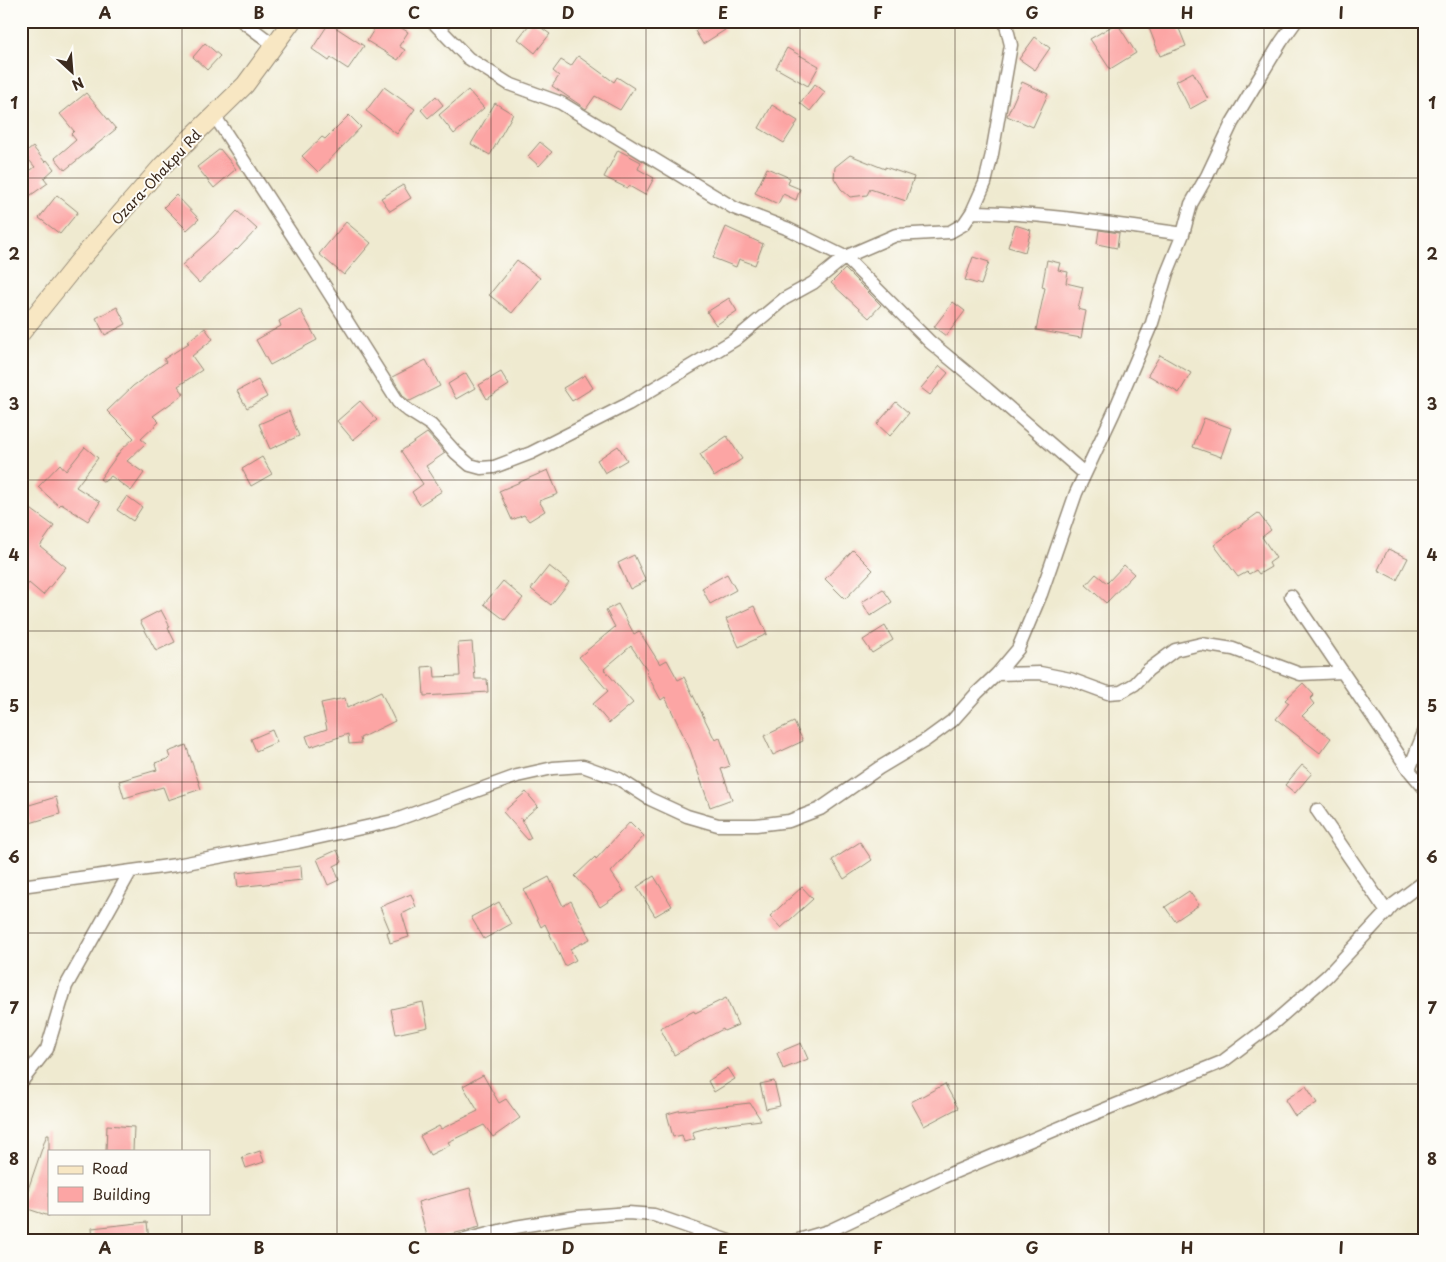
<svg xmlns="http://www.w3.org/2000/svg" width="1446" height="1262" font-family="'Playpen Sans',sans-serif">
	<rect width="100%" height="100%" fill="#fdfcf7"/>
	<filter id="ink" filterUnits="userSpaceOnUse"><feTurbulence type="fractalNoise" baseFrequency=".02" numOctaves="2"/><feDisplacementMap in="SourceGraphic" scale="10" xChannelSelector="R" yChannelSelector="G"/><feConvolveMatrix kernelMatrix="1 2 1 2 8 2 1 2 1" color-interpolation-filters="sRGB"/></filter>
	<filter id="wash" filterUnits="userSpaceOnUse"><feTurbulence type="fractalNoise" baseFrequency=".0096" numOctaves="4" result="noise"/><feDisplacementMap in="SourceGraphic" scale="20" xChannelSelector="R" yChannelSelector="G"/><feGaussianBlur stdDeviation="1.12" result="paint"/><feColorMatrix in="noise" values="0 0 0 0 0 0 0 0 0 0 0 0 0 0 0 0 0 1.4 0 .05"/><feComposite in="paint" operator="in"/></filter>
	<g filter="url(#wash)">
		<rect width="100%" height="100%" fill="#efead0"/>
		<g id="blocks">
			<path fill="#fca5a4" d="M379 21H390L408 32 399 46 405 50 398 60 367 41Z
				M532 21 550 34 535 53 518 39Z
				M709 21H719L725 30 703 44 695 31Z
				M1166 21H1176L1186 46 1160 56 1149 28Z
				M329 23 364 46 348 69 331 58 329 61 312 49Z
				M1117 23 1136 53 1110 69 1090 39Z
				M1035 37 1050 48 1035 70 1019 59Z
				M205 43 220 56 207 70 193 57Z
				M787 48 819 66 808 86 776 68Z
				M578 56 614 82 617 77 634 88 620 110 595 96 586 109 552 86 559 76 553 71 561 60 571 66Z
				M1193 72 1208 99 1190 109 1176 81Z
				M1022 82 1048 94 1033 127 1007 116Z
				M815 84 825 92 810 111 800 103Z
				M384 87 415 109 397 134 366 111Z
				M468 90 484 108 454 134 439 115Z
				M86 93 116 129 65 170 55 158 76 140 71 134 74 131 60 114Z
				M436 96 443 105 428 118 421 110Z
				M495 103 513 114 490 155 471 144Z
				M772 105 798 121 784 143 759 128Z
				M349 115 361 127 318 172 302 156 322 137 325 139Z
				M540 142 552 152 539 166 528 156Z
				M33 147 45 162 47 160 54 169 44 178 48 183 21 202V177L35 167 24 154Z
				M220 149 236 169 214 188 197 167Z
				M618 150 641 162 638 169 654 178 645 195 629 186 627 188 604 177Z
				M850 155 885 169V167L914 177 906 201 870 189 867 195 850 197 841 189 834 178 835 167Z
				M767 168 790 178 788 184 800 189 796 200 783 194 778 204 755 193Z
				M403 185 411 198 390 211 381 198Z
				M57 195 78 212 60 234 39 218Z
				M176 195 199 219 187 230 164 207Z
				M237 211 257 229 237 250 236 249 199 283 182 265 214 236Z
				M346 222 371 243 344 275 319 254Z
				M1015 225 1031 230 1025 252 1008 247Z
				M726 227 763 244 755 265 739 259 736 267 713 258Z
				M1099 230 1119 233 1117 248 1097 244Z
				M973 257 989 262 981 285 965 280Z
				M517 260 540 278 512 313 489 295Z
				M1047 260 1060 263 1058 270 1068 272 1066 283 1083 287 1078 309 1086 311 1081 338 1036 330 1045 288 1042 287Z
				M845 269 881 305 869 318 831 283Z
				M729 298 737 311 716 325 707 312Z
				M953 302 965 311 946 336 934 327Z
				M117 307 126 324 105 335 96 318Z
				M300 309 317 340 270 365 256 340 281 326 279 321Z
				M205 328 213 339 192 356 202 370 178 386 184 394 153 416 159 422 141 439 146 443 127 461 144 473 131 491 111 476 104 482 100 479 121 450 134 438 107 411 133 386 166 362 164 359 189 343 187 342Z
				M1160 355 1191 373 1179 393 1148 375Z
				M426 360 440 386 410 401 404 397 392 377Z
				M940 366 948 373 930 395 921 388Z
				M501 372 509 385 487 399 479 385Z
				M466 373 475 388 456 399 448 384Z
				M585 375 593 388 572 401 563 388Z
				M258 380 267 397 247 408 237 391Z
				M360 401 377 420 353 440 337 421Z
				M896 402 909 413 890 436 877 424Z
				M289 411 299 436 270 449 259 424Z
				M1204 418 1231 428 1221 457 1193 447Z
				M427 433 445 453 426 466 442 491 420 505 412 492 423 484 401 451Z
				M727 436 742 459 714 477 700 454Z
				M618 446 627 460 605 473 597 460Z
				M85 447 98 458 76 487 100 502 88 521 61 504 59 506 38 487 60 464 66 471Z
				M262 457 272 474 251 486 242 469Z
				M548 470 558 494 539 501 545 511 529 521 524 515 512 520 499 491Z
				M127 496 142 507 133 521 117 510Z
				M21 502 54 526 40 546 66 567 43 595 29 583 21 593Z
				M1258 513 1271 530 1262 537 1276 558 1269 563 1271 567 1259 574 1256 570 1249 574 1247 572 1238 577 1214 545Z
				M1388 549 1408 558 1397 580 1378 570Z
				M853 550 873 570 845 599 825 579Z
				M634 555 646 581 630 589 618 563Z
				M1124 565 1134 574 1106 603 1086 585 1096 574 1107 583Z
				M549 566 569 582 551 605 531 589Z
				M727 574 736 590 710 604 702 588Z
				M503 581 523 598 505 620 484 604Z
				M883 589 892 602 870 616 862 602Z
				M618 604 634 634 639 631 660 664 667 660 678 680 684 677 715 740 720 738 730 766 721 769 732 799 710 807 690 749 665 697 661 700 646 672 648 671 631 646 604 669 633 703 609 723 593 704 608 691 579 657 615 627 606 610Z
				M754 606 767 634 739 647 726 619Z
				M161 610 170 627 168 628 175 642 156 651 140 621Z
				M885 626 893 640 872 653 863 640Z
				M472 642 475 679H487L488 692 424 696 422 667 434 666 435 677 460 676 458 643Z
				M1303 683 1314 695 1310 699 1314 704 1302 716 1331 738 1320 753 1276 719 1289 703 1285 700Z
				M381 692 395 721 360 738 361 743 349 744 348 734 310 747 306 736 327 729 321 703 345 698 347 708Z
				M794 722 803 741 773 755 764 736Z
				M272 730 277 742 256 751 251 739Z
				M186 745 201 789 168 800 163 787 124 798 119 781 157 770 155 763 170 758 168 752Z
				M1302 765 1312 773 1295 793 1285 785Z
				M526 792 538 806 522 820 521 818 531 838 528 840 503 812Z
				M56 797 60 814 30 823 26 806Z
				M630 822 644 836 611 872 624 891 600 907 591 893 575 876 595 857 596 859Z
				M860 842 872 860 844 879 832 860Z
				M337 850 342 862 334 866 339 880 328 885 317 859Z
				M301 866 302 880 238 887 236 873Z
				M654 876 672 906 655 916 637 887Z
				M549 877 563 906 571 901 590 939 570 949 576 960 565 966 545 924 541 927 524 890Z
				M802 887 813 899 781 928 770 916Z
				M1189 891 1199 905 1175 921 1165 907Z
				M411 894 416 907 402 914 409 937 390 943 387 932 390 931 380 907Z
				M499 902 511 924 484 939 471 917Z
				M726 998 738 1025 724 1031 723 1029 674 1055 660 1028 694 1011 695 1013Z
				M423 1002 428 1027 396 1034 391 1009Z
				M801 1043 808 1059 783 1069 777 1053Z
				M728 1068 735 1079 714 1092 708 1081Z
				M483 1075 499 1103 506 1099 520 1118 493 1137 484 1125 448 1142 450 1145 430 1155 420 1136 439 1126 441 1129 478 1111 463 1086Z
				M774 1081 780 1106 766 1109 760 1084Z
				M945 1084 958 1108 924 1126 911 1102Z
				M1306 1086 1317 1103 1295 1116 1285 1100Z
				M750 1103 761 1120 714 1126 692 1132 695 1139 684 1142 682 1135 673 1137 667 1114 678 1111Z
				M107 1125 134 1127 133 1151H106Z
				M47 1134H49V1216L22 1207Z
				M260 1151 264 1162 246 1168 242 1157Z
				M470 1188 480 1227 428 1240 418 1202Z
				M147 1222 149 1241H93L92 1228Z"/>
		</g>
	</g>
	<g filter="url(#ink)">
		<use href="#blocks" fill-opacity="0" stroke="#958a77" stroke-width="1"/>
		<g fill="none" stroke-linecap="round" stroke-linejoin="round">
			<defs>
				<path id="street" d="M242 21 274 45
					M432 21 468 58 509 84 561 103 734 208 786 228 845 257 930 342 987 389 1084 473
					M214 115 307 258 398 402 409 411 431 425 456 453 470 465 481 468 494 467 531 453 628 404 736 339 784 299 813 283 845 257 896 235 950 232 964 224 972 212 985 183 992 154 1011 45 1005 21
					M972 212C1043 213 1113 224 1183 234
					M1291 596 1409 770 1425 789
					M997 674 1040 673 1070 679 1108 693 1121 692 1135 684 1148 670 1175 650 1201 644 1233 649 1300 674 1343 672
					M1409 770 1425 730
					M1317 810 1387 912
					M21 886 176 865 298 842 393 821 517 776 553 768 583 766 619 779 650 799 687 816 718 825H756L789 821 820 809 879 768 926 740 952 721 977 693 997 674 1018 649 1041 594 1076 493 1114 412 1152 323 1167 273 1183 234 1191 204 1207 176 1232 123 1281 42 1296 21
					M21 1082 47 1049 66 986 130 872
					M461 1241 515 1227 577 1217 628 1213 654 1215 729 1241
					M795 1241 829 1231 943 1177 1076 1121 1222 1062 1271 1025 1327 976 1394 904 1425 881"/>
				<path id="secondary" d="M21 333 79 261 162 166 245 85 292 21"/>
			</defs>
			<use href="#street" stroke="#958a77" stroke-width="15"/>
			<use href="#secondary" stroke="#958a77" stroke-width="20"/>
			<use href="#street" stroke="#fff" stroke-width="12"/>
			<use href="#secondary" stroke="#f8e7c3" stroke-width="18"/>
		</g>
	</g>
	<path fill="none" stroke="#3b2a1e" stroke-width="1" stroke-opacity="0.55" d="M182 21V1151M337 21V1241M491 21V1241M646 21V1241M800 21V1241M955 21V1241M1109 21V1241M1264 21V1241M21 178H1425M21 329H1425M21 480H1425M21 631H1425M21 782H1425M21 933H1425M21 1084H1425M182 1213V1241"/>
	<g text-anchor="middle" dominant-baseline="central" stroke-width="4" stroke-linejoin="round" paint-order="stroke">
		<g font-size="14" fill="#3b2a1e" stroke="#fdfcf7">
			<text transform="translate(156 177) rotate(-47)">Ozara-Ohakpu Rd</text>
		</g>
	</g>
	<rect width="1446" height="1262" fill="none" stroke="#fdfcf7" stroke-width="55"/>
	<rect x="48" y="1150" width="162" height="65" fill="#fdfcf7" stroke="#afa8a0"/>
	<rect x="58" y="1166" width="25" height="8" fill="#f8e7c3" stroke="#afa8a0"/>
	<text x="92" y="1174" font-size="15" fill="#3b2a1e">Road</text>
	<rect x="58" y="1187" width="25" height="15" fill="#fca5a4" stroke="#afa8a0"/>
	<text x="92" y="1200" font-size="15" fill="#3b2a1e">Building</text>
	<g transform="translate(72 72) rotate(154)" stroke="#fdfcf7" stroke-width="4" paint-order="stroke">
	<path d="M0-4L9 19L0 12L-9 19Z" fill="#3b2a1e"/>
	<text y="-8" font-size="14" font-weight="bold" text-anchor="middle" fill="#3b2a1e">N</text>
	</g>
	<rect x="28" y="28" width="1390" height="1206" fill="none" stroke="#3b2a1e" stroke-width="2"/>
	<g font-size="16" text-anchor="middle" font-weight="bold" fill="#3b2a1e">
		<text x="105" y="19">A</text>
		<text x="259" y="19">B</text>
		<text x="414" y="19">C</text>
		<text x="568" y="19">D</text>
		<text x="723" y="19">E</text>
		<text x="878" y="19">F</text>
		<text x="1032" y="19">G</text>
		<text x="1187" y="19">H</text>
		<text x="1341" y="19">I</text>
		<text x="14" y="109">1</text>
		<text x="1432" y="109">1</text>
		<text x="14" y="260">2</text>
		<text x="1432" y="260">2</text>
		<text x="14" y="410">3</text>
		<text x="1432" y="410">3</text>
		<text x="14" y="561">4</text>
		<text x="1432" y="561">4</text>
		<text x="14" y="712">5</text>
		<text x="1432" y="712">5</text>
		<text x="14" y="863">6</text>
		<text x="1432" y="863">6</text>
		<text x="14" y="1014">7</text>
		<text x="1432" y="1014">7</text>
		<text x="14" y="1165">8</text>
		<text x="1432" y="1165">8</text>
		<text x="105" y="1254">A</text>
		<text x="259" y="1254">B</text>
		<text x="414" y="1254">C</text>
		<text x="568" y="1254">D</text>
		<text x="723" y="1254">E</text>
		<text x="878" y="1254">F</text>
		<text x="1032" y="1254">G</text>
		<text x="1187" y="1254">H</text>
		<text x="1341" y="1254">I</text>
	</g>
</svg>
